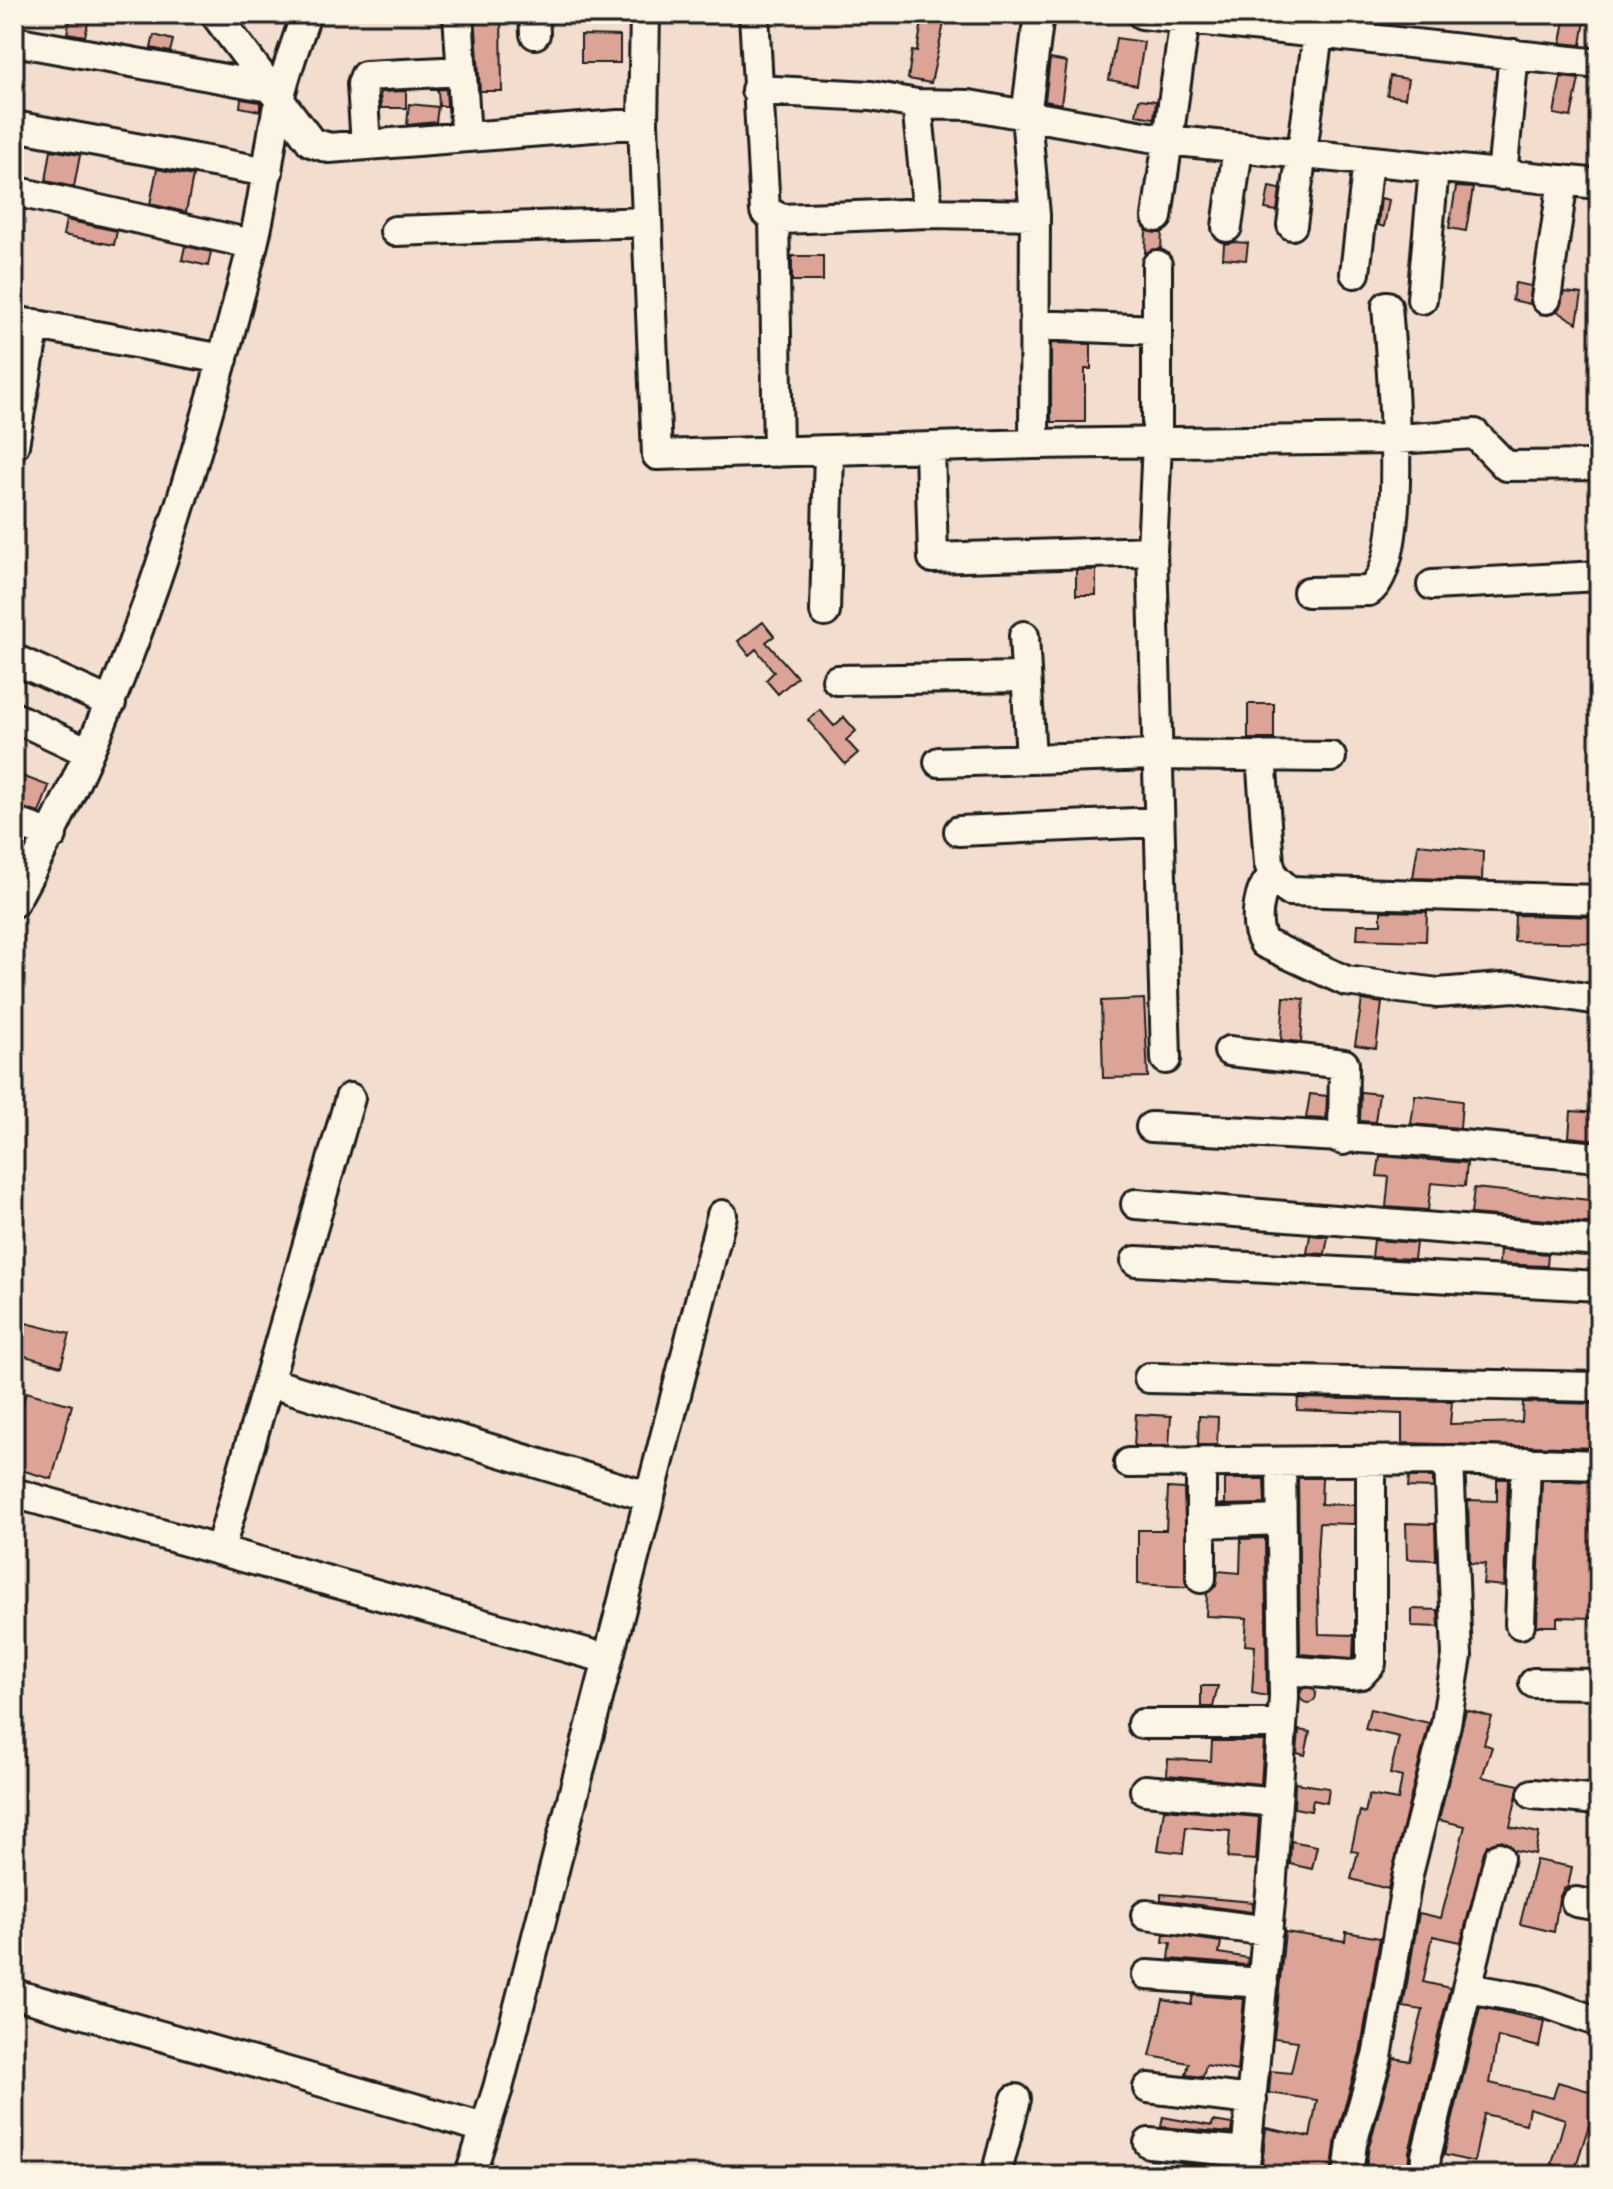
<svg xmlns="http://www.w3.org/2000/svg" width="1613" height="2189" font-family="'Playpen Sans',sans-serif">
	<rect width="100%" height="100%" fill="#f2ddce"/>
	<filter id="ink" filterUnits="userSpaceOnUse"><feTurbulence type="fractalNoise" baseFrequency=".0125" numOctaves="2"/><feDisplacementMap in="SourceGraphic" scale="16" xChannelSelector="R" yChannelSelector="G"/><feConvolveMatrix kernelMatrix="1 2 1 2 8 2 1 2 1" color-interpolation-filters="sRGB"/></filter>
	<g filter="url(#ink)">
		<path fill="#dca497" stroke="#1c1c1c" stroke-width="2" d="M475 14H501L502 91H480Z
			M923 14H946L931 83 908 79 912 51 917 52Z
			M1566 14H1586L1581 45 1561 43Z
			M71 15 89 19 85 36 67 33Z
			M154 35 173 40 170 52 151 48Z
			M581 35 620 36V63H581Z
			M1116 38 1144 42 1137 85 1109 80Z
			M1050 59 1067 62 1061 104 1045 101Z
			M1390 76 1408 79 1405 98 1387 95Z
			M1561 77 1579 79 1571 117 1554 114Z
			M446 89 447 106H439L438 90H430Z
			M406 91V108H381L380 92Z
			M241 99 260 102V111L240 107Z
			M1139 99 1156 101 1154 118 1136 115Z
			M409 104 438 107 436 122 407 125Z
			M51 150 80 155 74 187 46 181Z
			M157 169 193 176 186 212 150 204Z
			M1269 187 1280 189 1277 211 1265 209Z
			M1456 187 1473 188 1466 231 1449 228Z
			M1381 198 1389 200 1384 227 1378 225Z
			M66 220 117 231 114 245 63 235Z
			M1146 231 1162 233 1161 249 1145 253Z
			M1234 242 1248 243 1246 260 1223 258 1224 244Z
			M185 246 211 252 208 266 182 260Z
			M792 256H823V281H792Z
			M1515 283 1531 286 1530 304 1512 300Z
			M1564 292 1582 294 1577 323 1557 311Z
			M1051 343 1091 344V369H1085V422H1051Z
			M1076 570H1096V595H1076Z
			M763 622 774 636 766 642 797 677 778 694 766 680 774 672 756 649 749 655 738 641Z
			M1248 704H1274V739H1248Z
			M820 710 834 726 844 717 856 731 846 740 858 753 845 764 808 720Z
			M14 773 49 786 39 813 14 805Z
			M1418 844 1483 851 1482 880 1413 878Z
			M1381 911 1427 912 1426 941 1357 939 1358 924H1381Z
			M1515 915 1599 917V943L1514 941Z
			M1284 997 1304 999 1301 1042 1281 1040Z
			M1144 999 1148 1077 1103 1078 1101 1001Z
			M1362 1000 1382 1003 1376 1048 1355 1045Z
			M1361 1092 1379 1094 1375 1122 1360 1121Z
			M1310 1094 1327 1096 1326 1119 1306 1118Z
			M1415 1095 1462 1101 1460 1128 1411 1124Z
			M1571 1111 1599 1113V1140L1569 1137Z
			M1380 1156 1467 1163 1465 1186 1431 1183 1428 1210 1386 1207 1389 1177 1377 1176Z
			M1474 1188 1599 1201V1224L1471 1214Z
			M1310 1235 1328 1237 1325 1254 1307 1253Z
			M1374 1240 1416 1243 1414 1259 1372 1257Z
			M1500 1250 1548 1254 1547 1266 1499 1264Z
			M14 1320 70 1334 61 1366 14 1353Z
			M26 1392 72 1405 52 1479 14 1468V1435Z
			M1298 1398 1452 1401 1450 1424 1522 1422 1523 1402 1599 1404V1448L1402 1443V1414L1297 1410Z
			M1136 1414 1171 1416 1169 1446H1134Z
			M1199 1416 1218 1417 1217 1445H1198Z
			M1409 1477H1433V1488L1408 1487Z
			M1298 1478H1322L1321 1504 1354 1505V1524L1319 1523 1317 1555 1319 1634 1354 1635 1353 1658 1300 1654Z
			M1225 1479H1264L1265 1504 1218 1505 1225 1504Z
			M1497 1479H1508L1504 1586 1483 1584 1485 1564 1470 1563 1468 1500 1497 1501Z
			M1542 1480 1596 1482 1599 1558 1598 1573H1595L1594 1618 1557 1617V1626H1537Z
			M1168 1488 1184 1489 1187 1587 1138 1584V1530H1166Z
			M1406 1523 1435 1524 1436 1560 1407 1559Z
			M1265 1538 1267 1696 1252 1693 1255 1646 1245 1645 1247 1618 1206 1616 1207 1593 1216 1586 1218 1571 1240 1573 1241 1539Z
			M1412 1609 1438 1610 1439 1627 1412 1626Z
			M1201 1686H1218L1213 1707H1201Z
			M1300 1695a8 8 0 1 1 16 0a8 8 0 1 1-16 0Z
			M1370 1709 1429 1723 1388 1889 1351 1879 1358 1852 1351 1851 1360 1811 1365 1813 1369 1795 1398 1800 1402 1777 1390 1774 1399 1737 1365 1729Z
			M1466 1710 1492 1717 1484 1744 1492 1747 1482 1777 1519 1785 1510 1827 1539 1833 1535 1854 1514 1850 1502 1840 1487 1845 1461 1942 1433 1936 1423 1982 1450 1988 1409 2152 1408 2175H1365L1369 2146 1394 2058 1410 2061 1423 2010 1403 2007 1419 1913 1441 1918 1465 1826 1439 1820Z
			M1299 1730 1310 1732 1305 1755 1297 1753Z
			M1212 1741H1264L1261 1784 1167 1775 1168 1759 1211 1761Z
			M1295 1783 1329 1788 1327 1803 1313 1800 1311 1811 1294 1808Z
			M1164 1809 1259 1817 1256 1860 1228 1858 1230 1831 1186 1827 1183 1853 1158 1850Z
			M1291 1841 1317 1846 1312 1869 1290 1864Z
			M1536 1860 1572 1867 1568 1887 1564 1888 1559 1898 1554 1932 1520 1924Z
			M1161 1894 1253 1902 1252 1912 1161 1900Z
			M1285 1932 1345 1941 1346 1932 1380 1938 1360 2053 1336 2138 1331 2175H1261L1266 2128 1310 2137 1317 2100 1269 2093 1271 2071 1291 2073 1298 2041 1274 2038Z
			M1164 1934 1221 1942 1219 1953 1248 1958 1247 1965 1169 1959 1171 1943 1163 1942Z
			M1193 1995 1244 1999 1237 2071 1206 2065 1203 2077 1186 2075 1189 2063 1150 2056 1163 2000 1191 2005Z
			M1480 2007 1544 2021 1539 2047 1498 2037 1490 2083 1553 2098 1558 2082 1599 2094 1573 2175 1552 2164 1565 2119 1529 2108 1526 2124 1484 2114 1474 2162 1444 2155Z
			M1163 2117 1212 2126 1213 2121 1232 2124 1231 2133 1161 2127Z
			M1182 2163 1228 2167 1227 2175H1180Z"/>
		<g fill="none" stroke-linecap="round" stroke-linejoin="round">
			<defs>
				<path id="minor" d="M215 14 311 142 329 148 643 123
					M458 14 466 137
					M534 14 535 34
					M645 14 643 123 657 455 1034 444 1396 439 1475 434 1506 466 1599 465
					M754 14 765 211 782 219 928 213 1035 215
					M1142 14 1599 64
					M14 41 270 87
					M756 90 871 96 917 104 969 105 1167 140 1599 184
					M917 104 928 213
					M14 126 268 172
					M366 145 362 84 365 76 462 71
					M1502 175 1514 54
					M14 191 252 244
					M774 215 778 452
					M1157 217 1185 19
					M1292 225 1318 34
					M1227 227 1238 148
					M395 231 647 222
					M1157 265V443L1152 551 1166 1059
					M1355 273 1368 161
					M1422 299 1434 168
					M1546 299 1563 180
					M14 321 223 359
					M1035 325 1157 330
					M1034 444 1035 215 1026 116 1039 14
					M14 445 35 324
					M930 449 933 558 1152 551
					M1432 585 1599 576
					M1308 592 1369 591C1411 561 1391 359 1387 306
					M825 612 829 451
					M1024 636 1031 759
					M14 659 111 703
					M837 680 1026 677
					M14 717 88 752
					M1261 756 1269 863 1273 876 1289 891 1599 900
					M939 762 1155 755 1331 757
					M14 822 52 835
					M959 831 1157 822
					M1273 876C1257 890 1253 926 1264 943L1346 981 1438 993 1514 987 1599 1000
					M14 902C130 698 195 470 253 244 265 196 269 148 279 101 285 71 297 42 306 14
					M1229 1051 1344 1064 1343 1140
					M1151 1127 1415 1141 1599 1157
					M1136 1204 1599 1241
					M1136 1261 1599 1286
					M1149 1378 1599 1387
					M268 1382 650 1497
					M1129 1463 1449 1460 1599 1465
					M14 1493 608 1659
					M1201 1523 1281 1520
					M220 1549 350 1098
					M1201 1578V1463
					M1520 1624 1526 1462
					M1284 1670 1350 1675 1361 1674 1371 1663V1462
					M1534 1683 1599 1684
					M1142 1724H1282
					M1145 1790 1277 1802
					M1533 1794 1599 1800
					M1576 1902 1599 1906
					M1146 1915 1268 1931
					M1147 1975 1263 1983
					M1467 1988 1536 2000 1599 2022
					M14 1994 484 2128
					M1148 2088 1252 2100
					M1149 2143 1247 2152
					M470 2175 498 2088 722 1215
					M996 2175 1016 2099
					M1244 2175 1271 1892 1284 1697 1281 1462
					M1348 2175 1352 2143 1377 2057 1408 1874 1446 1724 1457 1656 1449 1460
					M1425 2175 1426 2156 1499 1857"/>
			</defs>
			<use href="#minor" stroke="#1c1c1c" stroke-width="34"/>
			<use href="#minor" stroke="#fcf5e5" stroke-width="28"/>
		</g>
	</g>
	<rect width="1613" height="2189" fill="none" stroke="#fcf5e5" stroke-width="48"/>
	<rect x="24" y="24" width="1565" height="2141" fill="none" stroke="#1c1c1c" stroke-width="3" filter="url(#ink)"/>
</svg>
